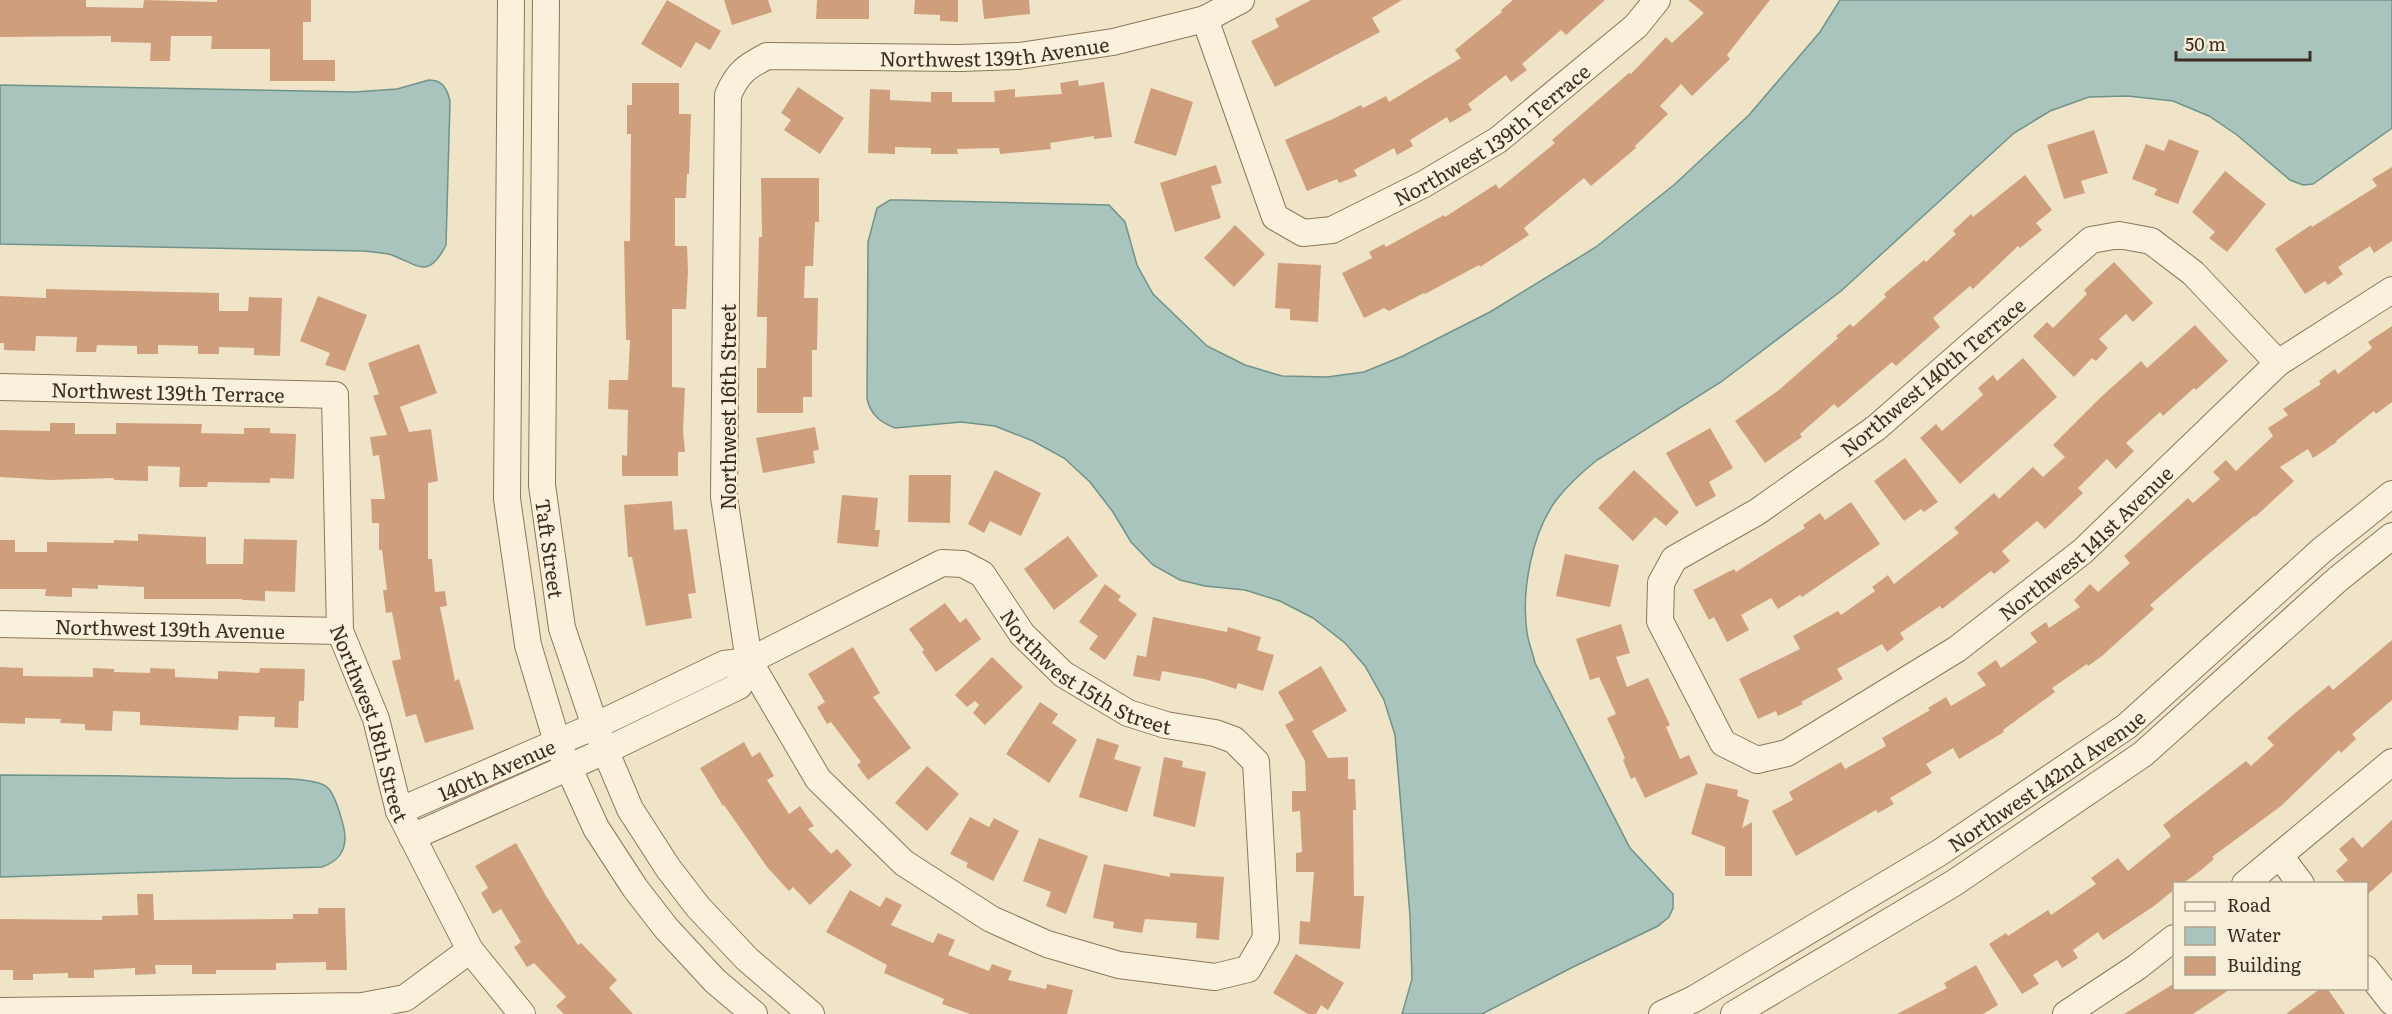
<svg xmlns="http://www.w3.org/2000/svg" width="2392" height="1014" font-family="Literata,serif">
	<rect width="100%" height="100%" fill="#f0e4c8"/>
	<path fill="#a9c4bc" stroke="#6f938a" stroke-width="1.5" d="M1840 0H2392V128L2313 184 2303 185 2290 180 2237 135 2209 116 2173 101 2128 96 2089 97 2050 111 2014 133 1841 291 1721 382 1597 460C1582 472 1569 484 1557 499 1532 532 1521 591 1527 632 1528 642 1533 653 1535 663L1630 848 1673 894V908L1669 917 1658 926 1571 968 1482 1014H1402L1412 979 1410 916 1395 735 1384 700 1365 666 1345 643 1313 618 1280 601 1245 590 1205 586 1180 580 1153 565 1131 542 1113 512 1090 482 1064 458 1033 441 995 426 961 422 895 428C880 422 871 415 867 399L868 242 877 208 890 200H902L1109 205 1125 222 1137 265 1153 294 1207 346 1245 365 1282 376 1327 377 1364 372 1403 356 1490 312 1596 247 1675 184 1749 115 1820 32Z
		M429 80C443 80 447 89 450 101L446 245C429 279 419 266 392 255 383 252 372 252 363 251L0 244V85L355 92 397 89Z
		M0 775C74 775 149 776 223 778 246 779 311 775 327 787 335 793 345 827 345 838 345 854 336 862 322 867L0 877Z"/>
	<path fill="#cf9f7d" d="M0 0H86V7L143 8 144 0 217 2V0H311V22H303V60H335V81H270V49H211L212 36H171L170 61H150L151 43 111 42V36L0 37Z
		M667 0 721 31 710 50 696 42 681 68 641 44Z
		M724 0H768L772 12 732 25Z
		M817 0H869V19H816Z
		M915 0H958V22L940 21V15L914 14Z
		M982 0H1029L1030 14 984 19Z
		M1311 0H1402L1372 18 1380 32 1275 87 1251 41 1279 27 1275 19Z
		M1513 0H1605L1566 35 1561 30 1522 64 1527 70 1511 82 1506 75 1468 104 1472 110 1450 123 1447 117 1410 140 1413 146 1397 155 1394 148 1354 170 1357 176 1339 183 1337 179 1307 191 1285 140 1335 118 1361 105 1363 108 1386 96 1389 102 1461 58 1455 50 1502 12 1501 10Z
		M1688 0H1770L1727 55 1730 59 1692 96 1681 84 1660 106 1668 114 1635 146 1636 148 1591 186 1584 178 1524 228 1529 235 1480 267 1479 265 1425 294 1424 293 1389 311 1384 308 1364 318 1342 273 1372 258 1369 252 1384 244 1386 247 1444 215 1445 217 1496 184 1499 189 1555 143 1552 140 1629 73 1631 74 1666 37 1672 43 1704 13Z
		M1078 80 1079 86 1104 82 1112 137 1094 139V136L1050 143 1051 149 1000 154 999 148 957 149 958 154H931V148L895 147V154L868 153 870 89 890 90V100L931 102V92H952V102H995L994 91 1015 89V97L1062 94 1060 83Z
		M632 83H679V114H691L689 174H687L686 198H675V246H687L688 271 686 309H672V387L685 388 683 431 685 452H678V476H622V455L627 456 628 410 608 409 609 380H628L630 340H626L624 241H630L631 134H627V105H632Z
		M798 87 844 118 820 154 784 130 791 120 781 113Z
		M1151 88 1193 102 1176 156 1134 143Z
		M2094 130 2108 173 2081 181 2085 193 2064 199 2047 145Z
		M2169 139 2199 151 2178 204 2154 195 2157 189 2132 179 2146 144 2164 151Z
		M1216 165 1222 183 1211 186 1221 218 1175 232 1160 183Z
		M2392 167V241L2374 253 2370 246 2338 267 2343 274 2328 285 2325 281 2305 294 2275 249 2311 225 2312 227 2377 186 2372 179Z
		M2225 171 2266 204 2227 252 2209 238 2215 232 2192 212Z
		M2025 175 2052 210 2036 223 2042 230 2020 248 2018 246 1973 289 1970 286 1933 318 1940 327 1896 366 1892 362 1838 408 1834 404 1800 434 1802 437 1765 463 1735 421 1779 390 1838 338 1836 336 1850 324 1853 327 1886 297 1884 294 1924 260 1926 262 1956 234 1953 231 1971 214 1973 217Z
		M761 178H819V222H815L813 266H805L804 298H818L817 350H812V397H803V413H757V368H766L767 317H757L759 237H762Z
		M1235 225 1265 254 1234 287 1204 258Z
		M2114 262 2153 303 2133 322 2126 314 2099 339 2108 348 2096 361 2092 358 2074 377 2033 336 2047 322 2053 328 2087 294 2084 290Z
		M1278 263 1321 265 1318 322 1290 320V309L1275 308Z
		M46 289 219 293V311H248L249 297 282 298 280 356 254 355V348L219 347V354H198V346L158 345V354H137V346L97 345 96 352H76L77 337 36 336 35 351 4 350V343H0V296L46 298Z
		M318 296 367 315 345 371 325 365 330 353 300 341Z
		M2195 325 2228 361 2196 390 2194 388 2163 416 2160 412 2126 443 2134 451 2116 469 2107 459 2078 488 2083 493 2045 529 2037 521 2002 551 2010 561 1994 574 1991 571 1942 609 1940 606 1900 633 1904 639 1887 652 1882 644 1837 669 1843 679 1801 702 1803 704 1778 716 1776 711 1758 719 1739 679 1800 649 1793 636 1838 611 1841 615 1875 591 1872 587 1888 575 1894 584 1959 533 1954 528 1994 493 1999 499 2033 467 2043 477 2065 457 2053 445 2100 398 2141 361 2147 368Z
		M2392 326V402L2376 414 2374 411 2336 441 2337 442 2313 458 2308 449 2280 467 2294 481 2255 517 2254 516 2205 557 2150 605 2154 609 2102 656 2088 666 2087 664 2052 688 2055 692 2003 730 2004 732 1959 759 1953 748 1926 764 1932 773 1890 798 1894 804 1878 813 1876 810 1796 856 1772 811 1793 800 1789 792 1841 762 1845 769 1886 746 1882 738 1930 710 1928 708 1946 697 1951 706 1986 685 1977 673 1996 660 2001 668 2037 642 2030 633 2046 622 2049 628 2080 607 2074 600 2090 584 2098 592 2130 563 2124 556 2188 498 2193 503 2220 479 2213 472 2226 460 2236 471 2273 436 2268 428 2288 415 2283 409 2321 384 2319 381 2335 369 2338 374 2372 348 2368 342Z
		M419 344 437 393 400 407 409 432 431 429 438 481 428 483V559H432L435 592 445 591 447 606 440 607 455 681 459 679 474 729 425 743 416 714 406 717 392 661 401 659 392 612 386 613 383 590H387L382 550H379V523H372L371 499H385L379 455 373 456 370 437 387 435 373 396 379 394 368 363Z
		M2023 358 2057 397 1960 484 1920 438 1936 424 1942 431 1983 395 1978 388 1993 375 1997 381Z
		M50 423H75V434H116V423L202 424 201 433 244 434V428H270V433L296 434 294 479 270 478V483L208 482 207 487H179L180 467 148 466V481L114 480V478L50 480 0 477V430L50 431Z
		M815 427 819 450 813 451 815 463 763 473 756 438Z
		M1710 428 1733 468 1709 482 1716 496 1696 507 1666 453Z
		M1905 458 1938 502 1924 512 1921 509 1904 521 1874 481Z
		M995 470 1041 493 1021 536 990 521 984 533 968 524Z
		M1634 470 1679 512 1666 526 1655 517 1633 541 1598 508Z
		M909 475H951L950 523 908 522Z
		M842 495 878 498 875 530H880L878 547 837 543Z
		M672 501 674 530 687 529 696 593 688 594 692 618 646 626 632 557H628L624 505Z
		M1851 502 1880 544 1802 597 1800 595 1778 609 1771 598 1741 615 1749 630 1727 642 1714 617 1709 620 1693 590 1734 569 1736 572 1805 528 1803 525 1820 513 1825 520Z
		M138 534 206 537V564H243L244 539 297 540 295 592 265 591V601L242 600V599H144V587L98 585V589L72 588V597L45 596 46 589H0V540H15V552H47V542L114 543V540L138 541Z
		M1068 536 1098 576 1054 610 1024 569Z
		M1565 554 1619 565 1610 607 1556 596Z
		M1105 584 1121 596 1118 600 1137 614 1105 660 1089 649 1098 636 1079 622Z
		M945 603 960 623 966 618 981 639 936 672 922 652 924 650 909 629Z
		M1153 617 1227 632 1228 627 1261 637 1257 650 1274 655 1263 691 1238 683 1236 689 1205 679 1162 671 1160 681 1133 676 1137 655 1146 657Z
		M1621 624 1630 653 1616 657 1627 687 1648 678 1670 725 1666 727 1680 759 1689 755 1698 774 1645 798 1635 777 1631 779 1623 760 1625 758 1607 718 1616 714 1599 677 1590 680 1576 639Z
		M2392 640V700L2352 734 2356 739 2341 753 2339 750 2281 806 2212 857 2214 859 2200 871 2182 884H2175V889L2154 906 2103 940 2098 932 2073 950 2078 958 2062 968 2057 960 2033 975 2039 984 2022 994 1989 944 2006 933 2008 936 2048 910 2051 915 2096 884 2091 878 2118 858 2128 871 2171 836 2163 825 2246 761 2251 766 2274 745 2267 738 2294 714 2329 685 2333 690Z
		M853 647 880 693 873 697 911 748 868 780 857 765 861 762 831 722 827 724 817 707 825 702 808 674Z
		M992 657 1023 687 985 725 973 713 979 705 975 701 967 707 955 695Z
		M1321 666 1347 711 1312 731 1328 758 1348 757V779H1355L1356 810H1353L1354 896H1364L1360 949 1299 944 1300 921 1310 922 1314 872H1296V853L1302 852 1300 811 1292 812V791H1306L1305 761 1285 725 1294 720 1278 692Z
		M0 667 23 668V676L93 677V668L114 669V672L150 673V668L175 669V677L218 679V671L259 673 260 668 305 669 304 701H299L298 728 274 727 275 717 239 716 238 730 140 725V712L113 711 112 731 85 730V724L60 723 61 719 25 718V724L0 723Z
		M1040 702 1058 714 1052 723 1077 740 1049 783 1006 754Z
		M1097 738 1119 745 1114 759 1141 767 1127 812 1079 797Z
		M744 742 752 757 760 752 774 776 767 780 789 814 800 806 814 826 808 829 831 854 837 849 852 865 810 905 793 887 789 891 767 867 724 805 723 806 700 768Z
		M1164 757 1183 761 1182 767 1206 772 1195 827 1153 816Z
		M927 766 959 794 927 831 895 803Z
		M1706 783 1738 790 1737 796 1749 800 1742 828 1752 822V876H1725V847L1691 834Z
		M970 817 989 827 994 818 1019 831 993 881 966 867 968 863 950 854Z
		M2392 820V872L2367 895V884H2347L2336 871 2348 860 2339 849 2353 837 2362 848Z
		M1039 838 1088 856 1066 914 1046 906 1051 892 1023 881Z
		M516 843 546 896 578 945 581 943 617 980 609 988 633 1014H564L556 1006 566 997 534 963 527 967 514 947 521 942 501 909 493 914 481 893 488 888 475 866Z
		M1104 864 1170 877V873L1224 877 1219 940 1196 938 1197 923 1145 919 1142 933 1113 928 1114 922 1093 918Z
		M850 890 880 907 886 897 902 905 891 925 933 943 938 933 955 940 948 955 989 971 992 964 1012 971 1008 980 1046 989 1047 984 1073 990 1067 1014H970L942 1004 944 999 884 973 887 965 826 932Z
		M137 894H153L154 920 293 919V914H318V908H345L347 970H326V962L276 963V970H216V974H192V965H155L156 974 135 975V968L94 970V978H68V973L33 974V980H13V970H0V919L102 920V916L138 915Z
		M1296 954 1344 983 1328 1010 1321 1005 1316 1014H1308L1273 993Z
		M1976 965 1998 1005 1983 1014H1897L1947 988 1944 983Z
		M2175 983V988H2232L2193 1014H2124Z
		M2321 988H2327L2345 1014H2286Z"/>
	<g fill="none" stroke-linecap="round" stroke-linejoin="round">
		<defs>
			<g id="minor">
				<path d="M511 0 507 499 528 645 557 742 596 828 635 888 666 928 715 981 754 1014"/>
				<path id="s1" d="M546 0 542 485 562 628 595 726 630 809 668 868 698 907 747 959 811 1014"/>
				<path id="s2" d="M1205 19 1275 217 1303 233 1332 230 1424 184 1498 140 1636 26 1657 0"/>
				<path id="s3" d="M2278 363 2193 273 2151 241 2119 235 2091 240 1876 428 1757 512 1674 559 1661 583 1660 621 1723 743 1757 760 1787 753 1957 649 2083 551 2278 363 2392 290"/>
				<path id="s4" d="M0 387 335 395 340 631 376 719 399 811 470 950 522 1014"/>
				<path id="s5" d="M0 624 340 631"/>
				<path id="s6" d="M399 811 595 726 724 664 749 661 942 563 963 564 982 574 1022 634 1063 674 1128 713 1166 725 1215 733 1234 740 1256 762 1266 938 1248 969 1215 977 1119 965 1047 944 991 919 904 863 818 779 749 661 724 497 728 95C738 72 746 67 767 56L960 58 1019 56 1113 42 1205 19 1241 0"/>
				<path d="M412 837 605 751 739 686 749 661"/>
				<path d="M2280 856 2301 884"/>
				<path d="M2245 884 2392 762"/>
				<path d="M2366 969 2392 1002"/>
				<path d="M0 1011 362 1006 405 998 470 950"/>
				<path id="s7" d="M1662 1014 1694 999 1939 853 2127 726 2322 550 2392 494"/>
				<path d="M1734 1014 1954 883 2143 754 2338 579 2392 536"/>
				<path d="M2066 1014 2137 967 2174 938"/>
			</g>
		</defs>
		<use href="#minor" stroke="#8d765c" stroke-width="28"/>
		<use href="#minor" stroke="#faf1dc" stroke-width="26"/>
	</g>
	<g text-anchor="middle" dominant-baseline="central" stroke-width="5" stroke-linejoin="round" paint-order="stroke">
		<g font-size="20" fill="#3d2e20" stroke="#f7eed8">
			<text stroke="none"><textPath href="#s6" startOffset="2679">Northwest 139th Avenue</textPath></text>
			<text stroke="none"><textPath href="#s2" startOffset="458">Northwest 139th Terrace</textPath></text>
			<text transform="translate(1932 376) rotate(-40)">Northwest 140th Terrace</text>
			<text stroke="none"><textPath href="#s4" startOffset="168">Northwest 139th Terrace</textPath></text>
			<text transform="translate(727 407) rotate(-90)">Northwest 16th Street</text>
			<text stroke="none"><textPath href="#s3" startOffset="1402">Northwest 141st Avenue</textPath></text>
			<text stroke="none"><textPath href="#s1" startOffset="549">Taft Street</textPath></text>
			<text stroke="none"><textPath href="#s5" startOffset="170">Northwest 139th Avenue</textPath></text>
			<text stroke="none"><textPath href="#s6" startOffset="788">Northwest 15th Street</textPath></text>
			<text stroke="none"><textPath href="#s4" startOffset="668">Northwest 18th Street</textPath></text>
			<text stroke="none"><textPath href="#s6" startOffset="106">140th Avenue</textPath></text>
			<text stroke="none"><textPath href="#s7" startOffset="450">Northwest 142nd Avenue</textPath></text>
		</g>
	</g>
	<rect x="2173" y="882" width="195" height="108" fill="#f7eed8" stroke="#ada18e" stroke-width="1.5"/>
	<rect x="2185" y="902" width="30" height="9" fill="#faf1dc" stroke="#ada18e" stroke-width="1.5"/>
	<text x="2227" y="912" font-size="18" fill="#3d2e20">Road</text>
	<rect x="2185" y="927" width="30" height="18" fill="#a9c4bc" stroke="#ada18e" stroke-width="1.5"/>
	<text x="2227" y="942" font-size="18" fill="#3d2e20">Water</text>
	<rect x="2185" y="957" width="30" height="18" fill="#cf9f7d" stroke="#ada18e" stroke-width="1.5"/>
	<text x="2227" y="972" font-size="18" fill="#3d2e20">Building</text>
	<path d="M2176 51v9h134v-9" fill="none" stroke="#3d2e20" stroke-width="3"/>
	<text x="2185" y="51" font-size="18" fill="#3d2e20" stroke="#f7eed8" stroke-width="4.5" paint-order="stroke">50 m</text>
</svg>
